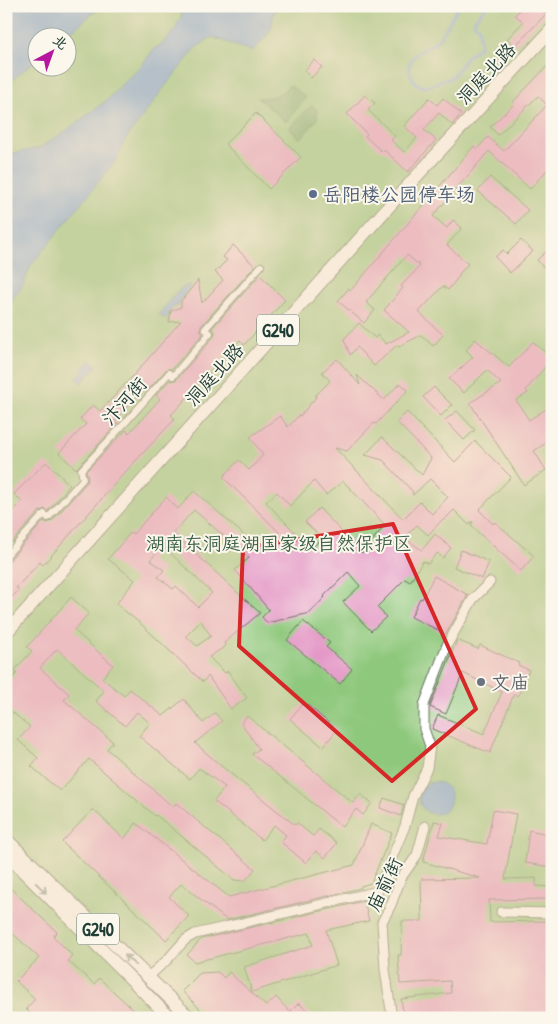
<svg xmlns="http://www.w3.org/2000/svg" width="558" height="1024" font-family="'Patrick Hand','LXGW WenKai TC',sans-serif">
	<rect width="100%" height="100%" fill="#fbf7ec"/>
	<filter id="ink" filterUnits="userSpaceOnUse"><feTurbulence type="fractalNoise" baseFrequency=".02" numOctaves="2"/><feDisplacementMap in="SourceGraphic" scale="10" xChannelSelector="R" yChannelSelector="G"/><feConvolveMatrix kernelMatrix="1 2 1 2 8 2 1 2 1" color-interpolation-filters="sRGB"/></filter>
	<filter id="wash" filterUnits="userSpaceOnUse"><feTurbulence type="fractalNoise" baseFrequency=".0096" numOctaves="4" result="noise"/><feDisplacementMap in="SourceGraphic" scale="20" xChannelSelector="R" yChannelSelector="G"/><feGaussianBlur stdDeviation="1.12" result="paint"/><feColorMatrix in="noise" values="0 0 0 0 0 0 0 0 0 0 0 0 0 0 0 0 0 1.4 0 .05"/><feComposite in="paint" operator="in"/></filter>
	<g filter="url(#wash)">
		<rect width="100%" height="100%" fill="#f3dbbb"/>
		<path fill="#8dc87c" stroke="#568258" fill-rule="evenodd" d="M6 6H552V1018H6ZM38 38H68V68H38Z"/>
		<path fill="#72ac6c" stroke="#487450" d="M289 85 306 97 286 122 258 98C272 97 280 97 289 85Z
			M312 105 317 110V117L318 118 300 139 289 128Z"/>
		<path fill="#6ba0d7" stroke="#456e86" d="M6 6H102L64 37 38 38 37 59 6 85Z
			M182 6H279C270 16 275 14 272 25 269 35 259 44 253 51 238 48 226 41 212 37L197 47 162 90 123 143 117 159 31 265 22 287 6 307V151L15 153 39 148 63 133 107 100 128 78 138 70 154 49 163 43 176 29 178 22 181 19Z
			M191 285 180 300 179 305C170 307 170 314 165 319L159 314 176 293 183 287Z
			M90 360 97 366 81 383 76 378 84 370 82 369Z
			M419 798a16 16 0 1 1 32 0a16 16 0 1 1-32 0Z"/>
		<g fill="none" stroke-linecap="round" stroke-linejoin="round">
			<path stroke="#6ba0d7" stroke-width="3" d="M459 6C451 17 446 32 436 41 429 48 416 51 411 60 406 70 413 85 424 87 431 87 436 82 442 80 444 79 447 80 449 79 457 74 463 62 468 55L471 54 480 46 479 29 474 23 476 18 487 6"/>
		</g>
		<g id="blocks">
			<path fill="#e498c7" fill-rule="evenodd" d="M523 6H537L546 14 515 46 507 39 523 22 515 15Z
				M314 60 322 67 311 78 304 71Z
				M552 61V170L546 171 530 189 489 151 433 216 447 228 453 220 462 228 447 245 468 264 459 274 460 275 448 290 443 286 419 312 443 335 433 346 421 335 398 347 397 345 374 366 357 347 350 355 344 339 359 323 375 338 378 335 386 344 409 332 384 310 403 288 401 286 420 266 407 255 366 302 375 310 364 323 338 301 349 288 351 290 474 146 477 149 488 137 504 151 547 105 538 96 498 135 490 127 514 104 512 103Z
				M365 95 375 103 368 110 395 136 391 140 404 152 417 138 404 126 429 98 437 105 443 98 461 114 452 125 439 113 424 130 436 140 408 172 383 149 381 151 365 136 367 134 347 114Z
				M256 113 301 157 269 189 225 144Z
				M490 177 528 210 516 224 478 191Z
				M521 240 533 251 510 273 495 257 503 250 507 254Z
				M233 245 255 266 201 326 200 330 203 334 172 369H167L149 389 146 386 115 420 118 423 76 469 59 453 86 424 80 419 93 405 100 411 133 376 181 321 169 322 171 311 181 307V301L198 280 202 303 223 280 215 272 227 260 223 257Z
				M552 246V277L537 260Z
				M260 275 285 300 244 345 240 340 171 415 175 419 128 469 43 565 40 562 16 588 19 590 6 603V564L11 559V558L44 521 47 523 52 521 87 482 88 478 86 471 126 430 129 433 160 399 156 395 170 380 173 381 177 379 214 336 215 332 212 328Z
				M475 339 509 367 533 342 552 358V378L545 367 526 390 528 393 516 400 529 420 552 405V439L534 451 546 470 524 485 470 403 501 383 487 370 464 393 449 379 473 357 466 350Z
				M337 359 360 385 357 375 384 400 400 383 408 390 376 424 374 423 347 451 335 448 403 519 420 502 432 514 448 497 430 479 413 495 412 494 413 492 383 460 365 455 382 437 422 475 431 458 397 422 407 412 455 462 475 441 511 477 479 510 493 524 495 522 534 556 521 571 471 526 473 522H472L469 525 454 510 444 520 443 519 428 535 417 525 404 538 422 550 435 534 451 548 443 558 437 553 428 564 423 561 410 582 405 579 377 607 386 617 371 631 343 602 360 586 348 572 324 596 325 597 310 613 267 623 262 617 269 610 235 570 249 558 194 510 173 533 260 613 224 643 226 646 209 657 225 673 228 671 247 698 231 709 208 676 203 682 141 624 116 604 135 580 108 559 131 532 133 534 166 497 178 509 194 491 260 549 272 539 279 532 223 477 239 460 249 470 263 455 250 437 280 416 288 427 299 415 300 416 316 397 315 396 330 381 322 372ZM314 481 326 495 343 481 385 525 362 553 319 508 305 522 322 538 311 549 266 502 277 492 290 506ZM163 546 212 593 198 607 176 586 173 589 158 577 164 570 150 560ZM201 621 211 636 197 646 186 636Z
				M434 387 452 405 441 416 423 397Z
				M457 411 475 430 464 440 445 420Z
				M46 462 70 485 48 511 45 509 40 511 12 542 6 536V518L22 502 14 494Z
				M461 550 489 562 482 579 454 567Z
				M434 576 468 595 446 634 411 617 420 598 422 599Z
				M71 597 89 613 74 630 113 665 102 678 124 696 130 689 163 716 184 699 203 723 215 713 222 721 195 743 220 765 295 825 297 823 313 836 319 829 337 843 325 858 316 851 306 863 281 842 286 835 274 825 262 840 214 801 225 787 199 768 190 779 139 736 150 723 137 712 125 726 96 701 104 691 57 649 40 668 69 694 64 700 113 742 107 749 173 807 176 803 255 869 245 881 234 880 156 815 155 816 89 759 60 791 31 766 38 758 18 740 30 727 6 707V685L17 673 14 671 32 651 27 647Z
				M303 621 330 643 326 647 352 669 340 684 287 640Z
				M457 640 478 649 480 645 519 663 518 665 529 670 518 696 514 694 490 753 432 729 438 715 484 734 502 692 463 673 446 714 430 707Z
				M304 702 337 730 323 747 290 719Z
				M247 716 353 803 360 794 372 803 363 815 356 809 342 827 252 754 259 749 241 723Z
				M384 798 404 805 401 816 380 808Z
				M93 809 124 839 136 823 229 897 354 865 371 824 392 833 371 883 361 886V888L227 920 181 884 169 897 189 916 166 940 62 842Z
				M493 810 516 814 505 879 536 878V886L552 887V899L489 900 490 922 552 921V1015L504 1018H404L401 999 451 993 450 981 400 984 398 955H401L402 921H422L421 879 480 878 423 862 434 821 443 823 439 836 487 844Z
				M529 830 552 835V867L525 863Z
				M6 884 57 932 53 936 72 955 68 961 94 984 99 978 142 1018H35L26 1009 35 999 16 981 39 958 6 927Z
				M364 901 369 921 326 930 337 965 252 992 244 967 313 945 309 933 195 962 187 955 201 939Z
				M218 972 224 978 229 972 266 1006 276 997 290 1012 299 1003 314 1018H209L182 991 200 973Z"/>
		</g>
	</g>
	<g filter="url(#ink)">
		<use href="#blocks" fill-opacity="0" stroke="#697463" stroke-width="1"/>
		<g fill="none" stroke-linecap="round" stroke-linejoin="round">
			<defs>
				<path id="pedestrian" d="M6 556 44 514 48 518 83 479 81 470 126 422 169 373 173 376 210 333 205 329 261 266"/>
				<path id="minor" d="M501 912 552 913
					M148 977 167 960 185 940 195 934 378 891 405 826 413 796 427 768 430 746 424 729V705L447 645 473 599 490 582
					M392 1018 385 969 382 922 391 905 401 878 417 855 425 826"/>
				<path id="primary" d="M6 633 391 204 552 29
					M6 839 190 1018
					M6 854 170 1018"/>
			</defs>
			<use href="#pedestrian" stroke="#697463" stroke-width="8"/>
			<use href="#minor" stroke="#697463" stroke-width="11"/>
			<use href="#primary" stroke="#697463" stroke-width="14"/>
			<use href="#pedestrian" stroke="#fff" stroke-width="6"/>
			<use href="#minor" stroke="#fff" stroke-width="9"/>
			<use href="#primary" stroke="#fff" stroke-width="12"/>
		</g>
		<defs><path id="oneway-shaft" d="M-6 0H5M1.5-3L5.5 0L1.5 3" fill="none" stroke-width="1.6" stroke-linecap="round" stroke-linejoin="round" transform="scale(1.25)"/></defs>
		<g stroke="#8f9e9a">
			<use href="#oneway-shaft" transform="translate(41 888) rotate(45)"/>
			<use href="#oneway-shaft" transform="translate(130 960) rotate(-136)"/>
		</g>
	</g>
	<path d="M0 0H558V1024H0ZM393 524 476 709 392 781 239 646 243 548Z" fill="#f3dbbb" fill-opacity=".55" fill-rule="evenodd"/>
	<path fill="none" stroke="#d62828" stroke-width="4" stroke-linejoin="round" d="M393 524 476 709 392 781 239 646 243 548Z"/>
	<circle fill="#5c6f8a" stroke="#fbf7ec" stroke-width="2" cx="313" cy="194" r="5"/>
	<circle fill="#6b7280" stroke="#fbf7ec" stroke-width="2" cx="481" cy="682" r="5"/>
	<g text-anchor="middle" dominant-baseline="central" stroke-width="4" stroke-linejoin="round" paint-order="stroke">
		<g fill="#fbf7ec" stroke="#61756b" stroke-width="1">
			<rect x="257" y="314.5" width="42" height="31" rx="4"/>
			<rect x="77" y="913.5" width="42" height="31" rx="4"/>
		</g>
		<g font-size="18" font-weight="bold" fill="#1f3d34">
			<text x="278" y="330">G240</text>
			<text x="98" y="929">G240</text>
		</g>
		<g font-size="19" fill="#1f3d34" stroke="#fbf7ec">
			<text transform="translate(486 73) rotate(-47)">洞庭北路</text>
			<text transform="translate(214 374) rotate(-48)">洞庭北路</text>
			<text transform="translate(124 401) rotate(-49)">汴河街</text>
			<text transform="translate(384 884) rotate(-64)">庙前街</text>
		</g>
		<g font-size="19" fill="#4e5e75" stroke="#fbf7ec" text-anchor="start">
			<text x="323" y="194">岳阳楼公园停车场</text>
		</g>
		<g font-size="19" fill="#3a6046" stroke="#fbf7ec">
			<text x="279" y="543">湖南东洞庭湖国家级自然保护区</text>
		</g>
		<g font-size="19" fill="#5b616d" stroke="#fbf7ec" text-anchor="start">
			<text x="491" y="682">文庙</text>
		</g>
	</g>
	<rect width="558" height="1024" fill="none" stroke="#fbf7ec" stroke-width="25"/>
	<g transform="translate(52 52) rotate(41)"><circle r="24" fill="#fbf7ec" stroke="#a3ada2"/>
	<path d="M0-4L9 19L0 12L-9 19Z" fill="#b5179e"/>
	<text y="-8" font-size="14" font-weight="bold" text-anchor="middle" fill="#1f3d34">北</text>
	</g>
</svg>
